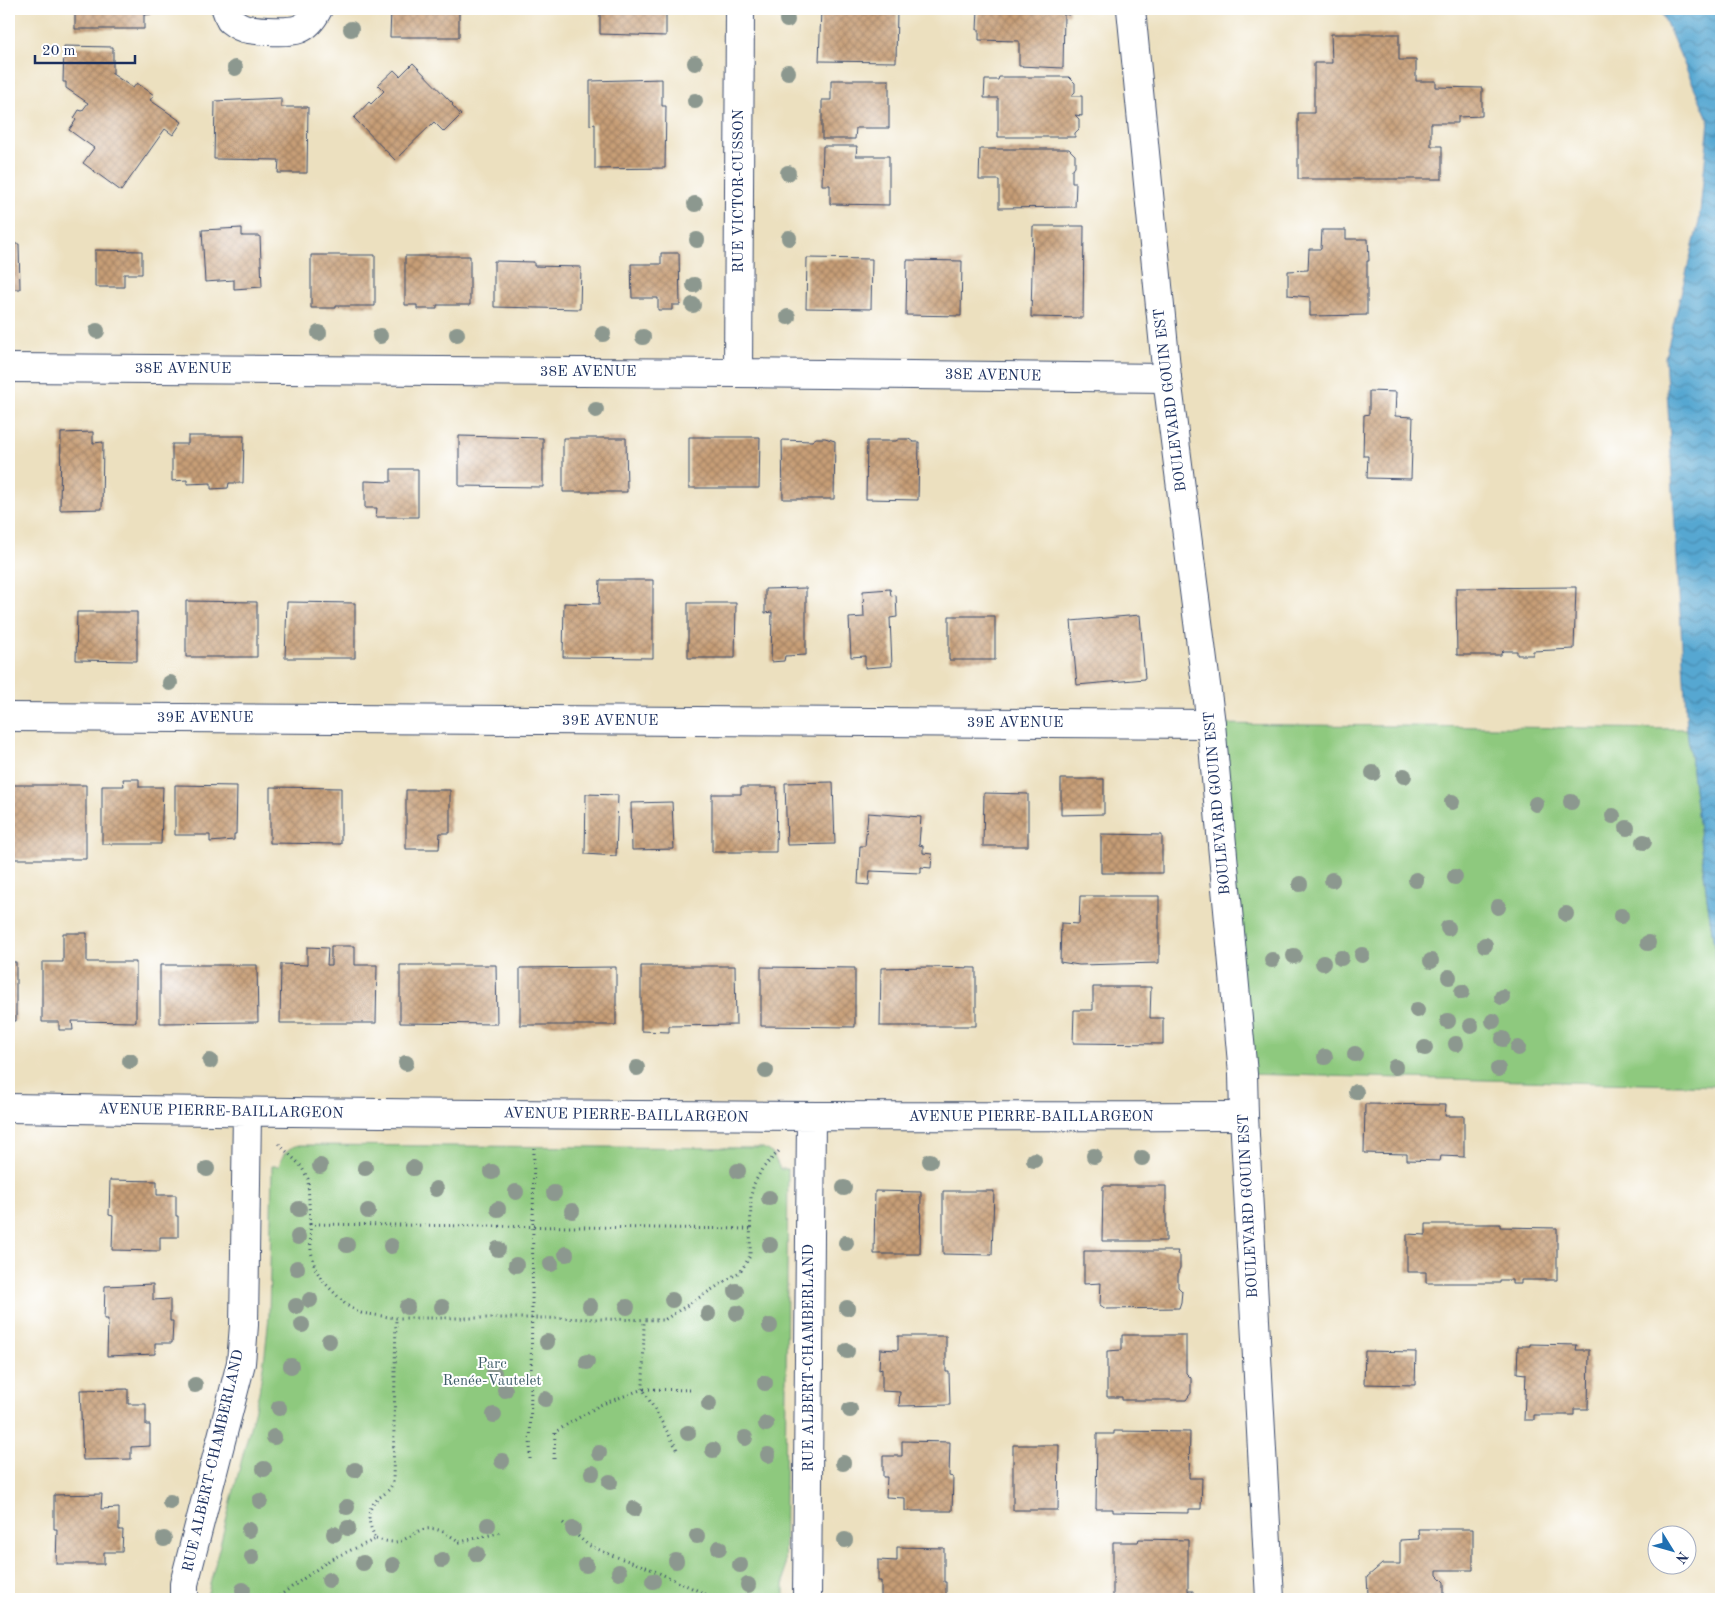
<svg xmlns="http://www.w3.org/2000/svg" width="1730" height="1608" font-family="'Old Standard TT',serif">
	<defs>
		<pattern id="water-waves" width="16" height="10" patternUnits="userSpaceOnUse" patternTransform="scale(1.25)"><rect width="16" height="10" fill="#56a7d1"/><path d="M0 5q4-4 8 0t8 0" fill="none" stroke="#4688ad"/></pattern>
		<pattern id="building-cross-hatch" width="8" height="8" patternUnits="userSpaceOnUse" patternTransform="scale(1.25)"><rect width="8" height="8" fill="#c79e76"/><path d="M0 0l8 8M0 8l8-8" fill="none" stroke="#a18164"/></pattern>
	</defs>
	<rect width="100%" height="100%" fill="#fff"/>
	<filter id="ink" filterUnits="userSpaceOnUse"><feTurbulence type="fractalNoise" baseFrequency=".02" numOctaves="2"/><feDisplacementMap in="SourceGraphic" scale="10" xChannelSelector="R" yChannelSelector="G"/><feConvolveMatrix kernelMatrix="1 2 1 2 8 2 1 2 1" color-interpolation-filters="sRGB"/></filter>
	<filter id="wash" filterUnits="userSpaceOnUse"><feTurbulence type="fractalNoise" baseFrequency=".0096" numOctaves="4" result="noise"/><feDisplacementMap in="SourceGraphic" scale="20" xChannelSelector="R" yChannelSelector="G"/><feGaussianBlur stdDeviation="1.12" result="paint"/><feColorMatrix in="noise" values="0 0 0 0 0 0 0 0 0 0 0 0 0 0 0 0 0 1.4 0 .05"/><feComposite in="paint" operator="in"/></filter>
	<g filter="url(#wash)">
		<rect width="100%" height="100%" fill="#ece0bf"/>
		<path fill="#8ec97e" stroke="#547c6e" d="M1211 724 1687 729 1707 898 1721 991V1086L1243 1074Z
			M299 1145 763 1148 773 1154 780 1169H788L784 1599H208V1592L259 1392 265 1354 269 1316 272 1166H279C283 1153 287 1148 299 1145Z"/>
		<path fill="url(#water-waves)" stroke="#386b98" d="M1660 9H1721V991L1707 898 1687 729 1665 357 1699 222 1709 121Z"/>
		<g id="blocks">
			<path fill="url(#building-cross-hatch)" d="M75 9H151V14L144 15V29H75Z
				M391 9H459V37H390Z
				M600 9H666V36L600 34Z
				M821 9H897L896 62 819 61Z
				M978 9H1069V15L1064 14 1063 68 1019 66V41L979 40V29L977 30Z
				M1331 34H1399V60H1416V81H1436V87L1482 88V116L1458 117V123H1431V146H1442V179H1298V113H1314V63H1332Z
				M64 46 113 47V73H111L133 88 137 83 154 95 150 100 182 122 173 135 165 129 121 191 83 163 94 148 69 130 76 120 74 118 79 110 82 111 88 103 66 88V82H63Z
				M413 63 453 104 452 105 461 115 444 132 434 122 395 160 354 118 369 102 371 104 384 91 378 85 394 70 400 76Z
				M999 77H1069L1075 83V92L1071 96H1082V116L1075 115 1079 119V129L1075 133V137H998V98H984L985 80H998Z
				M662 79V106H666L665 168 595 169V124L590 125V81Z
				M831 80H889V128H856L855 139H822V100H831Z
				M281 98V107H308L307 173H278L279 160 214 159 215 101Z
				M823 146H857L856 156H889V205L830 204V185H822Z
				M980 149H1069L1075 155V166L1072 170V183H1076L1075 207 999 208V180H979Z
				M1033 226H1084L1083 318 1031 317Z
				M242 228V236H260L262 287 234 289V280L205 282 202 230Z
				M1322 230H1346V239H1368L1369 261H1367V315L1310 316V297L1288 295V271L1308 270 1309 249H1321Z
				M9 244H19L20 289H9Z
				M95 250 142 251V274H124V287H95Z
				M661 253H679L680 305H672V310H658V298H632L631 264H661Z
				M311 255H375V306H336V308H311Z
				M405 256H470V305H437V309H417V305H405Z
				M807 258 872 259 871 309 806 308Z
				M907 260 962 261 961 316 906 315Z
				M494 261 534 262V266L581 267 580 309 494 307Z
				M1369 391 1396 392 1395 416 1413 417 1411 479 1367 478 1368 456H1363L1364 415 1369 414Z
				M93 432V443L103 442 102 509 60 510 61 433Z
				M188 436H244L243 483H229L228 488 211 489V483L187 484V480L172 481V444H188Z
				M459 436 543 438V487L459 486Z
				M689 437H760L759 488H689Z
				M563 438H626L627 492H563Z
				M816 438H825L835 441 834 499H783L782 440 812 441Z
				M899 439H909L913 442H919L918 500 866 499 867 441H896Z
				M391 469H418V517H376L377 508H365V481L391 482Z
				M600 580H653V658L563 657 564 603 599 604Z
				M1576 587 1574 649 1533 651V655H1517V651H1503L1501 653V655H1457L1456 588Z
				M806 588V655L785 656 784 661 771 662 772 612 765 613V589Z
				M890 589 891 596 896 595 897 617 890 618 892 666 865 668V656L851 657 849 618 864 617 863 591Z
				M186 601 257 602V657H186Z
				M287 602 355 603V658H285Z
				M688 603H736L735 658H688Z
				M77 612H137V661L76 660Z
				M1140 615 1145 679 1077 685 1071 621Z
				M949 616H995V660H949Z
				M123 779H139V787H163L161 844H102V786H124Z
				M1061 779H1104V814L1061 815Z
				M833 782 835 844 787 845 785 783Z
				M11 785H86V859H11Z
				M175 785 237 786 236 834H234V840L210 842V835H175Z
				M270 787 341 788V844L270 843Z
				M741 787H777L776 852H712V794H741Z
				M406 790H450V833H440L439 849H406Z
				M984 793 1028 794V846H983Z
				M586 794 618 795 616 856 585 854Z
				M672 802 674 849 632 850 631 803Z
				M868 813 921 817 919 845 923 846V853L932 854 931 868 921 867V873L870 871 869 885 858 884 860 846H865Z
				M1101 834 1162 835V873H1101Z
				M1080 896H1159V963L1079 965 1060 962 1061 923 1079 924Z
				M63 933H87V962H136V1022L72 1021 73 1030H59V1022H42V962H63Z
				M331 946H355V965H377L376 1023H280L281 964 307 965V947L328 948 327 965H331Z
				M9 962H16V1021H9Z
				M160 965H257L258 1022 160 1023Z
				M400 965H496L497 1024 400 1023Z
				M641 966H735L736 1025 669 1026V1032L641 1031Z
				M616 967V1025H520V968Z
				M761 967 855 968V1027L761 1026Z
				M929 967 976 968V1026H880L881 968Z
				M1093 987H1151L1150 1018H1163V1044L1073 1043 1074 1010H1093Z
				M1365 1104 1446 1105 1445 1116H1464V1157L1441 1156 1440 1161 1407 1160V1154L1364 1153Z
				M110 1180 157 1181V1195H176V1216H178V1237H160V1251L112 1250 113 1216 109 1215Z
				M1103 1186H1166V1241H1102Z
				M875 1191 921 1192 920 1254H874Z
				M943 1191H994L992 1255 943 1254Z
				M1426 1224H1500V1227L1557 1228V1280H1521V1284H1512V1280H1500V1283H1426V1272H1407V1234L1426 1235Z
				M1084 1251H1178L1177 1254 1180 1256V1268L1178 1272V1287L1182 1291 1181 1302 1179 1308 1106 1309 1100 1305 1101 1283 1084 1284Z
				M153 1284V1300L170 1299V1321H173L172 1343H155V1354L107 1356 108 1319H104L105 1286Z
				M1122 1335H1186V1373L1191 1378V1393L1186 1400H1122V1397H1107V1351L1122 1350Z
				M898 1336H946V1372H949L950 1405 899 1406 900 1392 882 1391V1369L879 1370 880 1349 898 1350Z
				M1530 1344 1577 1345 1576 1350H1589L1588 1409H1574V1415H1534V1420H1524L1526 1374 1517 1373 1518 1346H1530Z
				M1365 1351 1416 1352 1415 1385 1364 1384Z
				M128 1389V1404H146V1425H150V1446L131 1447V1459L83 1460 80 1390Z
				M1114 1431 1190 1432 1189 1478H1202L1201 1509H1189V1513L1113 1512V1509H1096L1097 1434H1114Z
				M902 1441 950 1442 949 1476 953 1477 952 1511H905V1498L886 1497 887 1477H883V1456H902Z
				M1013 1445H1059L1058 1510H1013Z
				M102 1494 101 1509 119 1508V1530H123L122 1552H104V1564H56L57 1529H54V1495Z
				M1418 1529H1473V1570H1437V1575L1444 1582V1593L1438 1599H1375L1368 1594 1367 1577 1382 1564H1400V1540L1419 1539Z
				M1139 1539 1188 1540V1591H1193V1599H1118V1597H1113V1542H1138Z
				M897 1547 944 1548V1582H946V1599H881V1581H878V1560L897 1561Z"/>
		</g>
	</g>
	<g filter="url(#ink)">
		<use href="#blocks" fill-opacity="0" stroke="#3a4a6d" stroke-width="1"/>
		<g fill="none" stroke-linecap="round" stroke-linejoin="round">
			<defs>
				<path id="minor" d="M226 9 230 20C235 24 241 28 248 29 260 31 288 33 299 29 309 25 314 17 318 9
					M9 368 738 373 1167 378
					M738 373 740 9
					M9 717 1211 724
					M9 1108C421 1115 832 1117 1244 1116
					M184 1599V1584L241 1363 244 1325 247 1112
					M807 1599 811 1117"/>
				<path id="tertiary" d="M1131 9 1167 378 1211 724 1243 1074 1244 1116 1270 1599"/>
			</defs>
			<use href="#minor" stroke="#3a4a6d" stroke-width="30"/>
			<use href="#tertiary" stroke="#3a4a6d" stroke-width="30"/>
			<path stroke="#3a4a6d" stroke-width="3" stroke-dasharray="1 4" stroke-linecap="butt" d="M279 1144 301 1166 308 1179 310 1224 751 1229
				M310 1224 311 1251 315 1268 322 1280 346 1305 361 1313 396 1318H541L664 1320 741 1271 750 1256 751 1195 754 1184 762 1169 779 1151
				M677 1449 643 1389 694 1390
				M530 1459 534 1145
				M554 1459 555 1432 600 1405 643 1389 644 1320
				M563 1523 588 1545 614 1556 646 1567 716 1599
				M376 1539C385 1541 395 1544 403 1540 416 1534 419 1527 435 1529 444 1531 452 1537 460 1542L502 1532
				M275 1599 331 1559 376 1539C368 1523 364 1510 380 1497 387 1492 390 1490 393 1482L396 1318"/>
			<use href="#minor" stroke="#fff" stroke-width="28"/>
			<use href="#tertiary" stroke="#fff" stroke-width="28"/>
		</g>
		<g fill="#8c988f">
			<circle cx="787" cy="20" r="8"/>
			<circle cx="351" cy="29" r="8"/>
			<circle cx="695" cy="63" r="8"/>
			<circle cx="235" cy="68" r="8"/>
			<circle cx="788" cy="72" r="8"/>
			<circle cx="695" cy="101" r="8"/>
			<circle cx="788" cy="173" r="8"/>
			<circle cx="695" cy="204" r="8"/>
			<circle cx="789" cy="238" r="8"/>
			<circle cx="697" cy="240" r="8"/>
			<circle cx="694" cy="285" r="8"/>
			<circle cx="693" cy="305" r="8"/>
			<circle cx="788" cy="317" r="8"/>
			<circle cx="97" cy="331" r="8"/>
			<circle cx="319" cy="333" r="8"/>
			<circle cx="457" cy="334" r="8"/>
			<circle cx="603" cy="334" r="8"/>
			<circle cx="380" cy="336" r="8"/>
			<circle cx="643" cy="337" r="8"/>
			<circle cx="596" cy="410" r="8"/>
			<circle cx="170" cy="683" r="8"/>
			<circle cx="1373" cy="773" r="8"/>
			<circle cx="1404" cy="776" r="8"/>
			<circle cx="1452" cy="802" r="8"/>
			<circle cx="1571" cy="802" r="8"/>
			<circle cx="1536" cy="804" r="8"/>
			<circle cx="1613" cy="816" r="8"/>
			<circle cx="1627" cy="828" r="8"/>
			<circle cx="1644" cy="842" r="8"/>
			<circle cx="1455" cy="877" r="8"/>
			<circle cx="1332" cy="880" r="8"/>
			<circle cx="1416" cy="880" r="8"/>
			<circle cx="1300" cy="884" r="8"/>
			<circle cx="1498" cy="907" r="8"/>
			<circle cx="1566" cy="914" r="8"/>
			<circle cx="1621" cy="916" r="8"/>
			<circle cx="1448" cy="928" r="8"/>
			<circle cx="1648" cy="943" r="8"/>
			<circle cx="1485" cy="945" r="8"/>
			<circle cx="1362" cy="955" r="8"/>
			<circle cx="1294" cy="956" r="8"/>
			<circle cx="1341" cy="958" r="8"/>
			<circle cx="1272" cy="960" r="8"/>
			<circle cx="1431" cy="961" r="8"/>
			<circle cx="1323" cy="963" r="8"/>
			<circle cx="1449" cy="977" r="8"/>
			<circle cx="1462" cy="992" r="8"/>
			<circle cx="1502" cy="997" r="8"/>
			<circle cx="1417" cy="1010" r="8"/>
			<circle cx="1448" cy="1021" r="8"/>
			<circle cx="1493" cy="1021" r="8"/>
			<circle cx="1471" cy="1026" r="8"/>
			<circle cx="1503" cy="1039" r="8"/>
			<circle cx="1456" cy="1044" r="8"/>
			<circle cx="1425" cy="1048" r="8"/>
			<circle cx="1518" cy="1048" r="8"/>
			<circle cx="1355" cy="1054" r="8"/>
			<circle cx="1325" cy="1057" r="8"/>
			<circle cx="130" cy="1061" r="8"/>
			<circle cx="210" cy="1061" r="8"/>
			<circle cx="406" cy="1063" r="8"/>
			<circle cx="1395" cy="1067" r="8"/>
			<circle cx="637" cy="1068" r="8"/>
			<circle cx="1498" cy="1069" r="8"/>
			<circle cx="766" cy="1071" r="8"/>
			<circle cx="1356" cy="1092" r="8"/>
			<circle cx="1094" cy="1156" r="8"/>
			<circle cx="1142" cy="1158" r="8"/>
			<circle cx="1034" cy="1160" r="8"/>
			<circle cx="930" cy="1161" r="8"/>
			<circle cx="320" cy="1166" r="8"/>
			<circle cx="365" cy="1168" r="8"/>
			<circle cx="413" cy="1168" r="8"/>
			<circle cx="207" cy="1169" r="8"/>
			<circle cx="738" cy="1171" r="8"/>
			<circle cx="492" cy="1172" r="8"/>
			<circle cx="844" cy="1188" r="8"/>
			<circle cx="436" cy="1189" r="8"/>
			<circle cx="516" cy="1192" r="8"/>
			<circle cx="554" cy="1193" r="8"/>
			<circle cx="769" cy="1198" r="8"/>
			<circle cx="299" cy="1209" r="8"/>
			<circle cx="498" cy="1209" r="8"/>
			<circle cx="368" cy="1211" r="8"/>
			<circle cx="572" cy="1211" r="8"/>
			<circle cx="298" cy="1237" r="8"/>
			<circle cx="846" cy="1243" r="8"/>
			<circle cx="347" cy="1245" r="8"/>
			<circle cx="770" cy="1245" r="8"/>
			<circle cx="391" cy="1246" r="8"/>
			<circle cx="498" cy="1249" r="8"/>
			<circle cx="566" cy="1254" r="8"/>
			<circle cx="551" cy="1264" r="8"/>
			<circle cx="516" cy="1265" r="8"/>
			<circle cx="297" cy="1268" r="8"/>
			<circle cx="736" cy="1291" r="8"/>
			<circle cx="310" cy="1300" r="8"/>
			<circle cx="672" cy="1300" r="8"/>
			<circle cx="296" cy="1306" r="8"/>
			<circle cx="590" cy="1306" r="8"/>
			<circle cx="407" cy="1307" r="8"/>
			<circle cx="442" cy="1307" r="8"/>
			<circle cx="627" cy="1307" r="8"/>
			<circle cx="847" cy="1308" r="8"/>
			<circle cx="737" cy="1313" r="8"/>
			<circle cx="708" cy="1314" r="8"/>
			<circle cx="302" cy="1325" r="8"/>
			<circle cx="770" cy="1326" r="8"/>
			<circle cx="329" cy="1341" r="8"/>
			<circle cx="547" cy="1342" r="8"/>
			<circle cx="847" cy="1351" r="8"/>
			<circle cx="587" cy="1362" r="8"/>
			<circle cx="291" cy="1366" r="8"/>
			<circle cx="494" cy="1373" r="8"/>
			<circle cx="765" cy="1383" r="8"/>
			<circle cx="195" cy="1385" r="8"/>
			<circle cx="505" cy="1390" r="8"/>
			<circle cx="545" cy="1399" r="8"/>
			<circle cx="709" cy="1404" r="8"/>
			<circle cx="279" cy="1408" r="8"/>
			<circle cx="850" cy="1410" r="8"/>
			<circle cx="494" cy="1415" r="8"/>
			<circle cx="766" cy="1424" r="8"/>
			<circle cx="688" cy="1433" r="8"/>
			<circle cx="274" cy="1437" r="8"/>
			<circle cx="745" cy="1438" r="8"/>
			<circle cx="713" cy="1450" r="8"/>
			<circle cx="599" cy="1453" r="8"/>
			<circle cx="768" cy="1455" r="8"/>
			<circle cx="502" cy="1461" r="8"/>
			<circle cx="843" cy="1463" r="8"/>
			<circle cx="264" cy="1469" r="8"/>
			<circle cx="355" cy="1470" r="8"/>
			<circle cx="592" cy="1473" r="8"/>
			<circle cx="610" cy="1482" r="8"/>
			<circle cx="260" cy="1501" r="8"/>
			<circle cx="170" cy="1502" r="8"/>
			<circle cx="347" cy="1507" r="8"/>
			<circle cx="634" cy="1509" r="8"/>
			<circle cx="488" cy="1525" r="8"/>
			<circle cx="348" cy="1528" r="8"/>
			<circle cx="573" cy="1529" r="8"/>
			<circle cx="249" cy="1530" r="8"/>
			<circle cx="334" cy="1534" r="8"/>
			<circle cx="697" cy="1536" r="8"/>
			<circle cx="164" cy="1539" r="8"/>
			<circle cx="845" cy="1540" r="8"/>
			<circle cx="719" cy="1548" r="8"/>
			<circle cx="477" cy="1554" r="8"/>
			<circle cx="252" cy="1557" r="8"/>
			<circle cx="442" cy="1560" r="8"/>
			<circle cx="676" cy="1561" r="8"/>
			<circle cx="363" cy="1563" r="8"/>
			<circle cx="393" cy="1565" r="8"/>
			<circle cx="586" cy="1565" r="8"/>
			<circle cx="740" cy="1565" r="8"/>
			<circle cx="619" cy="1572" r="8"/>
			<circle cx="329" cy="1580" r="8"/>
			<circle cx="653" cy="1581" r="8"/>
			<circle cx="748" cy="1585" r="8"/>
			<circle cx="243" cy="1590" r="8"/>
		</g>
	</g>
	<g text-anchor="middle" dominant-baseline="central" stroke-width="4" stroke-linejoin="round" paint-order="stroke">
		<g font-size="15" fill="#1b2f5e" stroke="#fff">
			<text transform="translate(739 191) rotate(-90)">RUE VICTOR-CUSSON</text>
			<text x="183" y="369">38E AVENUE</text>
			<text x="588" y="372">38E AVENUE</text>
			<text transform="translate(993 376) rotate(1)">38E AVENUE</text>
			<text transform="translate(1171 400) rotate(-97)">BOULEVARD GOUIN EST</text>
			<text x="205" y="718">39E AVENUE</text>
			<text x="610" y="721">39E AVENUE</text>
			<text x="1015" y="723">39E AVENUE</text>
			<text transform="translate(1218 803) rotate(-95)">BOULEVARD GOUIN EST</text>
			<text transform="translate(221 1112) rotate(1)">AVENUE PIERRE-BAILLARGEON</text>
			<text transform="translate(626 1116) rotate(1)">AVENUE PIERRE-BAILLARGEON</text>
			<text x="1031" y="1117">AVENUE PIERRE-BAILLARGEON</text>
			<text transform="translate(1249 1206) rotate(-93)">BOULEVARD GOUIN EST</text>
			<text transform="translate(809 1358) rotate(-90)">RUE ALBERT-CHAMBERLAND</text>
			<text transform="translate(214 1461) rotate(-77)">RUE ALBERT-CHAMBERLAND</text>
		</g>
		<g font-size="15" fill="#3e5d68" stroke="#fff">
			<text x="492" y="1364">Parc<tspan x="492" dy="17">Renée-Vautelet</tspan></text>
		</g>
	</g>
	<rect width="1730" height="1608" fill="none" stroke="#fff" stroke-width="30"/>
	<g transform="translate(1672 1550) rotate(127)"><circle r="24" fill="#ffffff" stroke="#a4acbf"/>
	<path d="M0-4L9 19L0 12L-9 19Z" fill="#1f6fb2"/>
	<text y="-8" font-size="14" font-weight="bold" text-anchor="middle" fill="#1b2f5e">N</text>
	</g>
	<path d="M35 55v8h100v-8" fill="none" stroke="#1b2f5e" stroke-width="2.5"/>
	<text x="42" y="55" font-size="15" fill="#1b2f5e" stroke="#ffffff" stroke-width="4" paint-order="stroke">20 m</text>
</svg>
